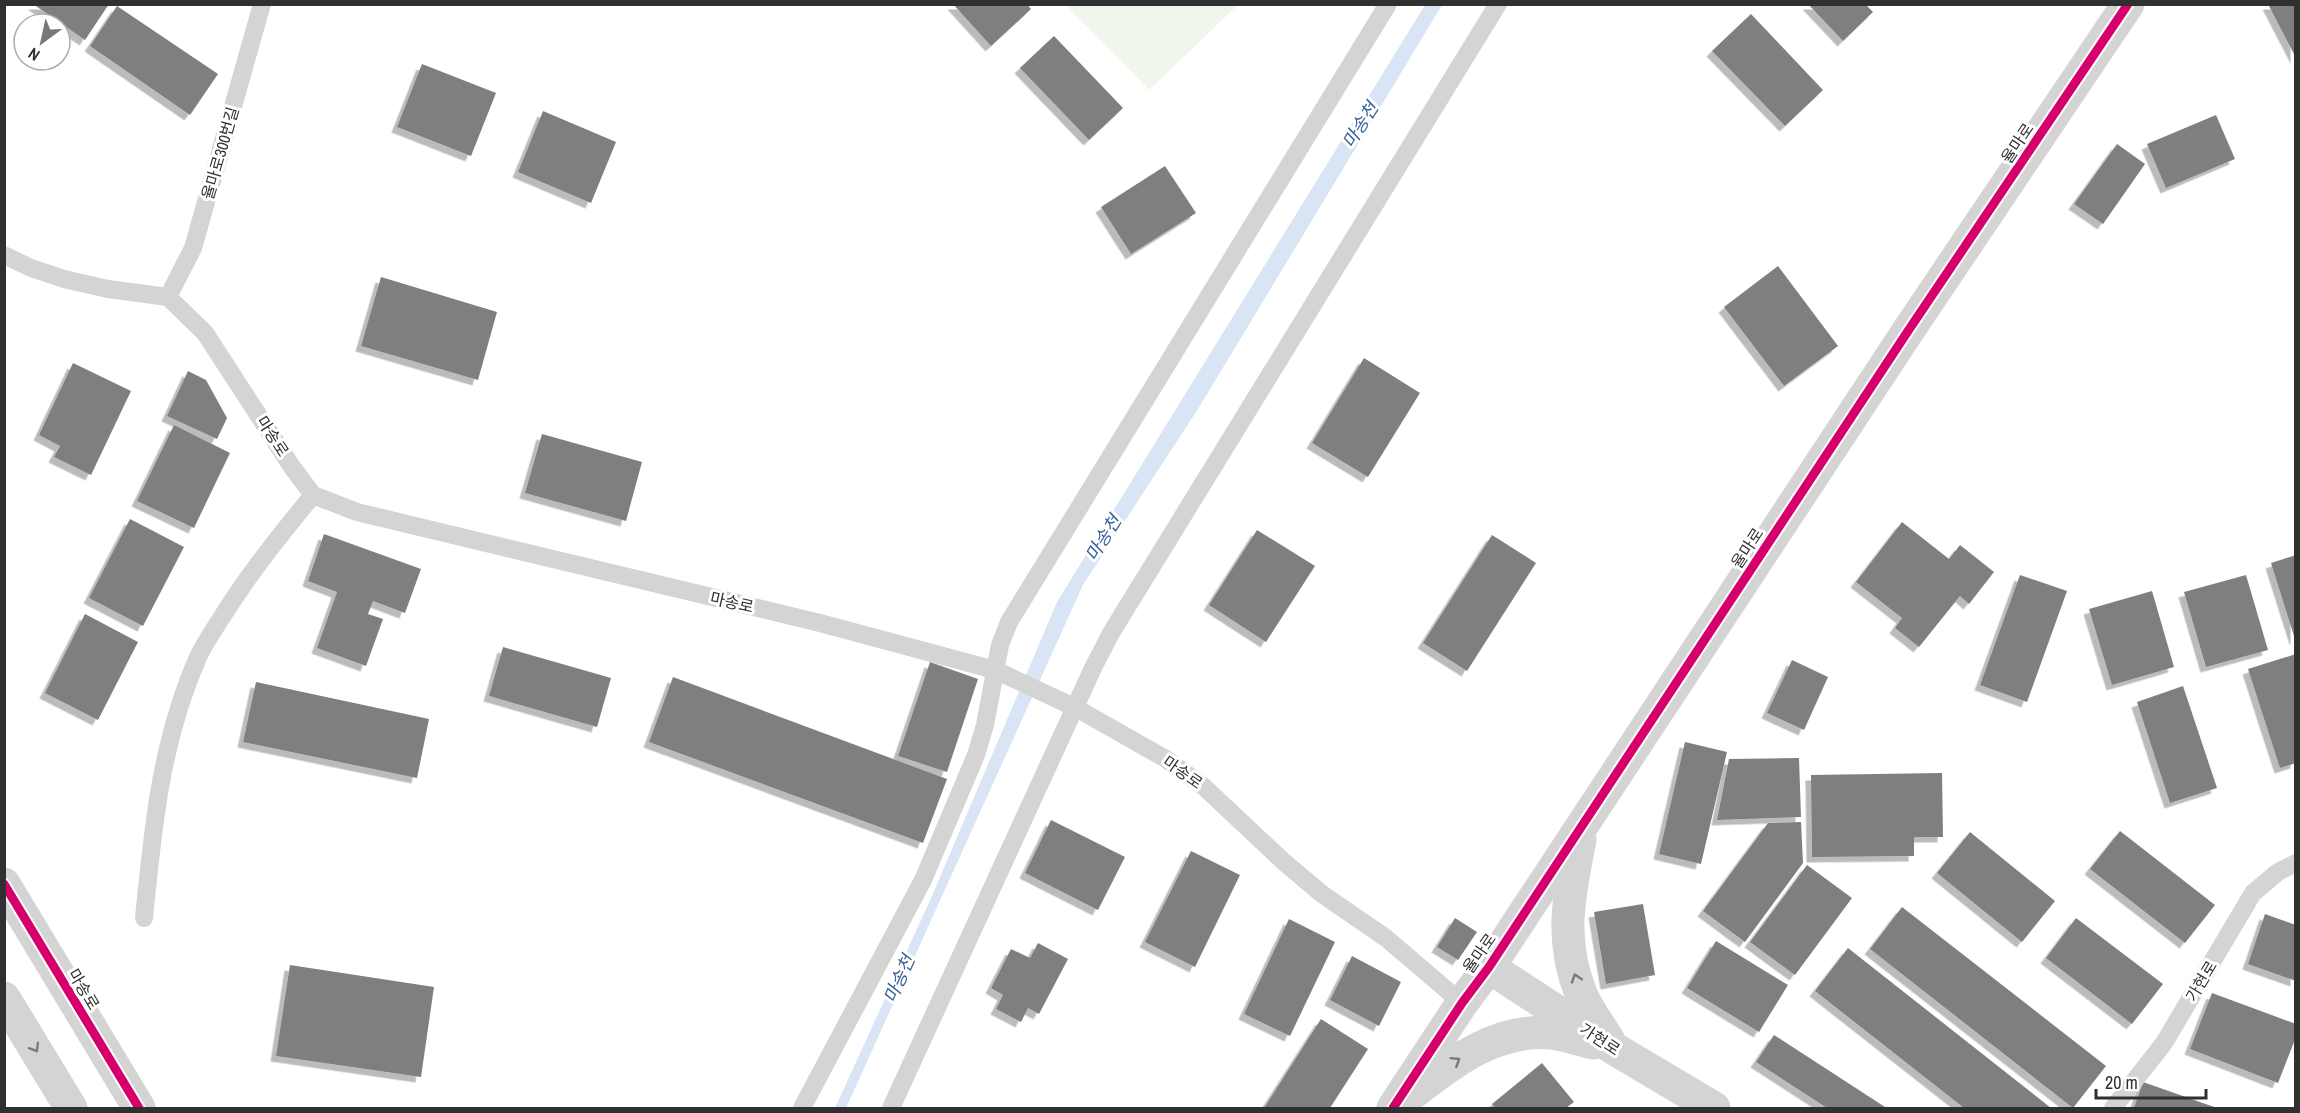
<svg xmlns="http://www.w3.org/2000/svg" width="2300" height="1113" font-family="'Archivo Narrow','Noto Sans KR',sans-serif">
	<defs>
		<filter id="shadow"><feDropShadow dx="-5.5" dy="5.5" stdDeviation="0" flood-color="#0004"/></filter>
	</defs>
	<rect width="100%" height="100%" fill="#fff"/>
	<path fill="#f0f6ec" d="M1066 5H1238L1149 90Z"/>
	<path fill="#d9e5f4" d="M1425 5H1442L1198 409 1083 585 846 1108H835L932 896 1057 602Z"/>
	<path fill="#7f7f7f" filter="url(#shadow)" d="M33 4H109L85 40Z
		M953 4H1027L1031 9 991 46Z
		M1808 4H1865L1873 12 1843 41Z
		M2268 4H2296V58Z
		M117 6 218 74 190 115 90 46Z
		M1751 14 1823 90 1785 126 1712 51Z
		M1054 36 1123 108 1089 140 1020 68Z
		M422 64 496 93 471 156 397 127Z
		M543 111 616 142 591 203 518 172Z
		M2216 115 2235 159 2166 188 2147 144Z
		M2117 144 2145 164 2103 224 2074 204Z
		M1165 166 1196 213 1131 254 1101 207Z
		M1778 266 1838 346 1784 386 1724 307Z
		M381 277 497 312 478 380 361 346Z
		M1364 358 1420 393 1368 477 1312 443Z
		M73 363 131 391 91 475 54 457 60 446 39 435Z
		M188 371 206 380 227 418 217 439 167 416Z
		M174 425 230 453 194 528 137 501Z
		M542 434 642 462 626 521 525 493Z
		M130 519 184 547 143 626 89 598Z
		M1902 522 1949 559 1960 545 1994 572 1969 604 1960 596 1919 647 1895 628 1902 618 1856 582Z
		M1257 530 1315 566 1266 642 1209 605Z
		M324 534 421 569 405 613 373 601 368 614 383 619 366 666 317 648 337 592 308 581Z
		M1492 535 1536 563 1467 671 1423 643Z
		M2296 555V639H2295L2271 563Z
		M2020 575 2067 591 2027 702 1980 685Z
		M2246 575 2268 650 2206 667 2184 592Z
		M2152 591 2174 667 2112 685 2089 609Z
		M85 614 138 642 98 720 45 693Z
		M503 647 611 678 597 727 489 696Z
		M2296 654V763L2280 768 2248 669Z
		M1792 660 1828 677 1804 730 1767 713Z
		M930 662 978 679 947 772 898 756Z
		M673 677 947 779 923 843 649 742Z
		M256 682 429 719 417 778 243 742Z
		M2183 686 2217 788 2170 803 2137 702Z
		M1685 742 1727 752 1701 864 1659 854Z
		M1799 758 1801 817 1717 820 1729 759Z
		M1942 773 1943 837H1914V856L1812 857 1811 775Z
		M1051 820 1125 857 1098 910 1025 873Z
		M1801 822 1803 863 1745 942 1703 911 1768 823Z
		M2120 831 2215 905 2185 943 2090 869Z
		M1970 832 2055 901 2022 942 1937 873Z
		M1191 851 1240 875 1195 967 1145 942Z
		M1807 865 1852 898 1795 975 1750 942Z
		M1643 904 1655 975 1606 984 1594 912Z
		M1902 907 2106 1066 2073 1108 1870 949Z
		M2265 914 2296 925V981L2248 964Z
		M1455 918 1477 932 1458 960 1437 947Z
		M2076 918 2163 984 2132 1024 2046 958Z
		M1289 919 1335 942 1290 1036 1244 1014Z
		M1716 941 1788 985 1759 1032 1687 988Z
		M1038 943 1068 959 1039 1014 1028 1008 1021 1022 996 1009 1003 995 991 988 1011 949 1030 958Z
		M1848 948 2051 1108H1964L1815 991Z
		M1352 956 1401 982 1379 1026 1330 1000Z
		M290 965 434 987 421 1077 276 1056Z
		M2212 993 2296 1024V1037L2278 1083 2190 1049Z
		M1321 1019 1368 1049 1330 1108H1264Z
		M1774 1035 1885 1107 1883 1108H1827L1756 1062Z
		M1542 1063 1574 1102 1566 1108H1495L1492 1104Z
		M2143 1082 2217 1108H2134Z"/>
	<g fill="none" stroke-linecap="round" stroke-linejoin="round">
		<path stroke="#d4d4d4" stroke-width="18" d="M4 255 31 268 64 279 108 289 168 297 205 333 292 467 313 495 357 512 820 623 995 670 1076 708 1166 759 1203 786 1284 862 1322 894 1386 938 1462 1003
			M168 297 193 248 262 4
			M144 918C153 826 161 740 199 655 205 643 213 631 220 620 248 575 280 535 313 495
			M802 1108 923 880 976 755 985 725 1000 645 1009 622 1388 4
			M891 1108 1093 668 1111 633 1498 4
			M2113 1108 2164 1043 2253 893 2278 872 2296 863"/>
		<path stroke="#d4d4d4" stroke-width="33" d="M1580 840C1569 896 1559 939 1581 994 1588 1010 1600 1026 1609 1041
			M4 884 139 1108
			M1489 967 1613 1048 1714 1108
			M4 998 71 1108
			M1413 1093C1454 1061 1497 1028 1552 1033 1565 1035 1580 1040 1593 1043
			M1393 1108 1462 1003 1489 967 1908 331 2128 4"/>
		<defs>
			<path id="cycleway" d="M4 884 139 1108
				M1393 1108 1462 1003 1489 967 1908 331 2128 4"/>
		</defs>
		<use href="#cycleway" stroke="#fff" stroke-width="13"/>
		<use href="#cycleway" stroke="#d6006c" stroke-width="9"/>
	</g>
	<defs><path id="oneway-chevron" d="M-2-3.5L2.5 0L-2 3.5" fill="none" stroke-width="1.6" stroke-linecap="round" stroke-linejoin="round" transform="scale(1.5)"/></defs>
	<g stroke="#7a7a7a">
		<use href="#oneway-chevron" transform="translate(1576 978) rotate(-108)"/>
		<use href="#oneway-chevron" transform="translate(35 1048) rotate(59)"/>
		<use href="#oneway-chevron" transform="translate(1456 1061) rotate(-32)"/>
	</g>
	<g text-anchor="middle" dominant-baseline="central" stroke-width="6" stroke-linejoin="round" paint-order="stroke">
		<g font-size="16" fill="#303030" stroke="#fff">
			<text transform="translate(2017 143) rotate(-56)">율마로</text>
			<text transform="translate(220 153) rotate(-74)">율마로300번길</text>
			<text transform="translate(273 436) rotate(57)">마송로</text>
			<text transform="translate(1747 548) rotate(-57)">율마로</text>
			<text transform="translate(732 602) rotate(13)">마송로</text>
			<text transform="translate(1183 772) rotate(35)">마송로</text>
			<text transform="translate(1479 953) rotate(-55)">율마로</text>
			<text transform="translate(2201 981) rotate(-59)">가현로</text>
			<text transform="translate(84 989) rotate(59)">마송로</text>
			<text transform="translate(1600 1039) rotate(33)">가현로</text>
		</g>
		<g font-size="18" font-style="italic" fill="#386399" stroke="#fff">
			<text transform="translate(1360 125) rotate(-58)">마송천</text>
			<text transform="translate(1103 538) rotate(-58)">마송천</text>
			<text transform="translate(899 979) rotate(-66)">마송천</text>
		</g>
	</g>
	<rect width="2300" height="1113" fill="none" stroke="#303030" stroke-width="12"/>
	<g transform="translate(42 42) rotate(213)"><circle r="28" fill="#ffffff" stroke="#acacac" stroke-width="1.5"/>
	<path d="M0-4.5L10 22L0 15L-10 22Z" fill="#787878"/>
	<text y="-9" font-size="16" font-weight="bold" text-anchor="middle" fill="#303030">N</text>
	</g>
	<path d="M2096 1089v9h110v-9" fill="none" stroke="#303030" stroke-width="3"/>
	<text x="2105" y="1089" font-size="18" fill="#303030" stroke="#ffffff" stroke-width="4.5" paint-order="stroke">20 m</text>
</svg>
